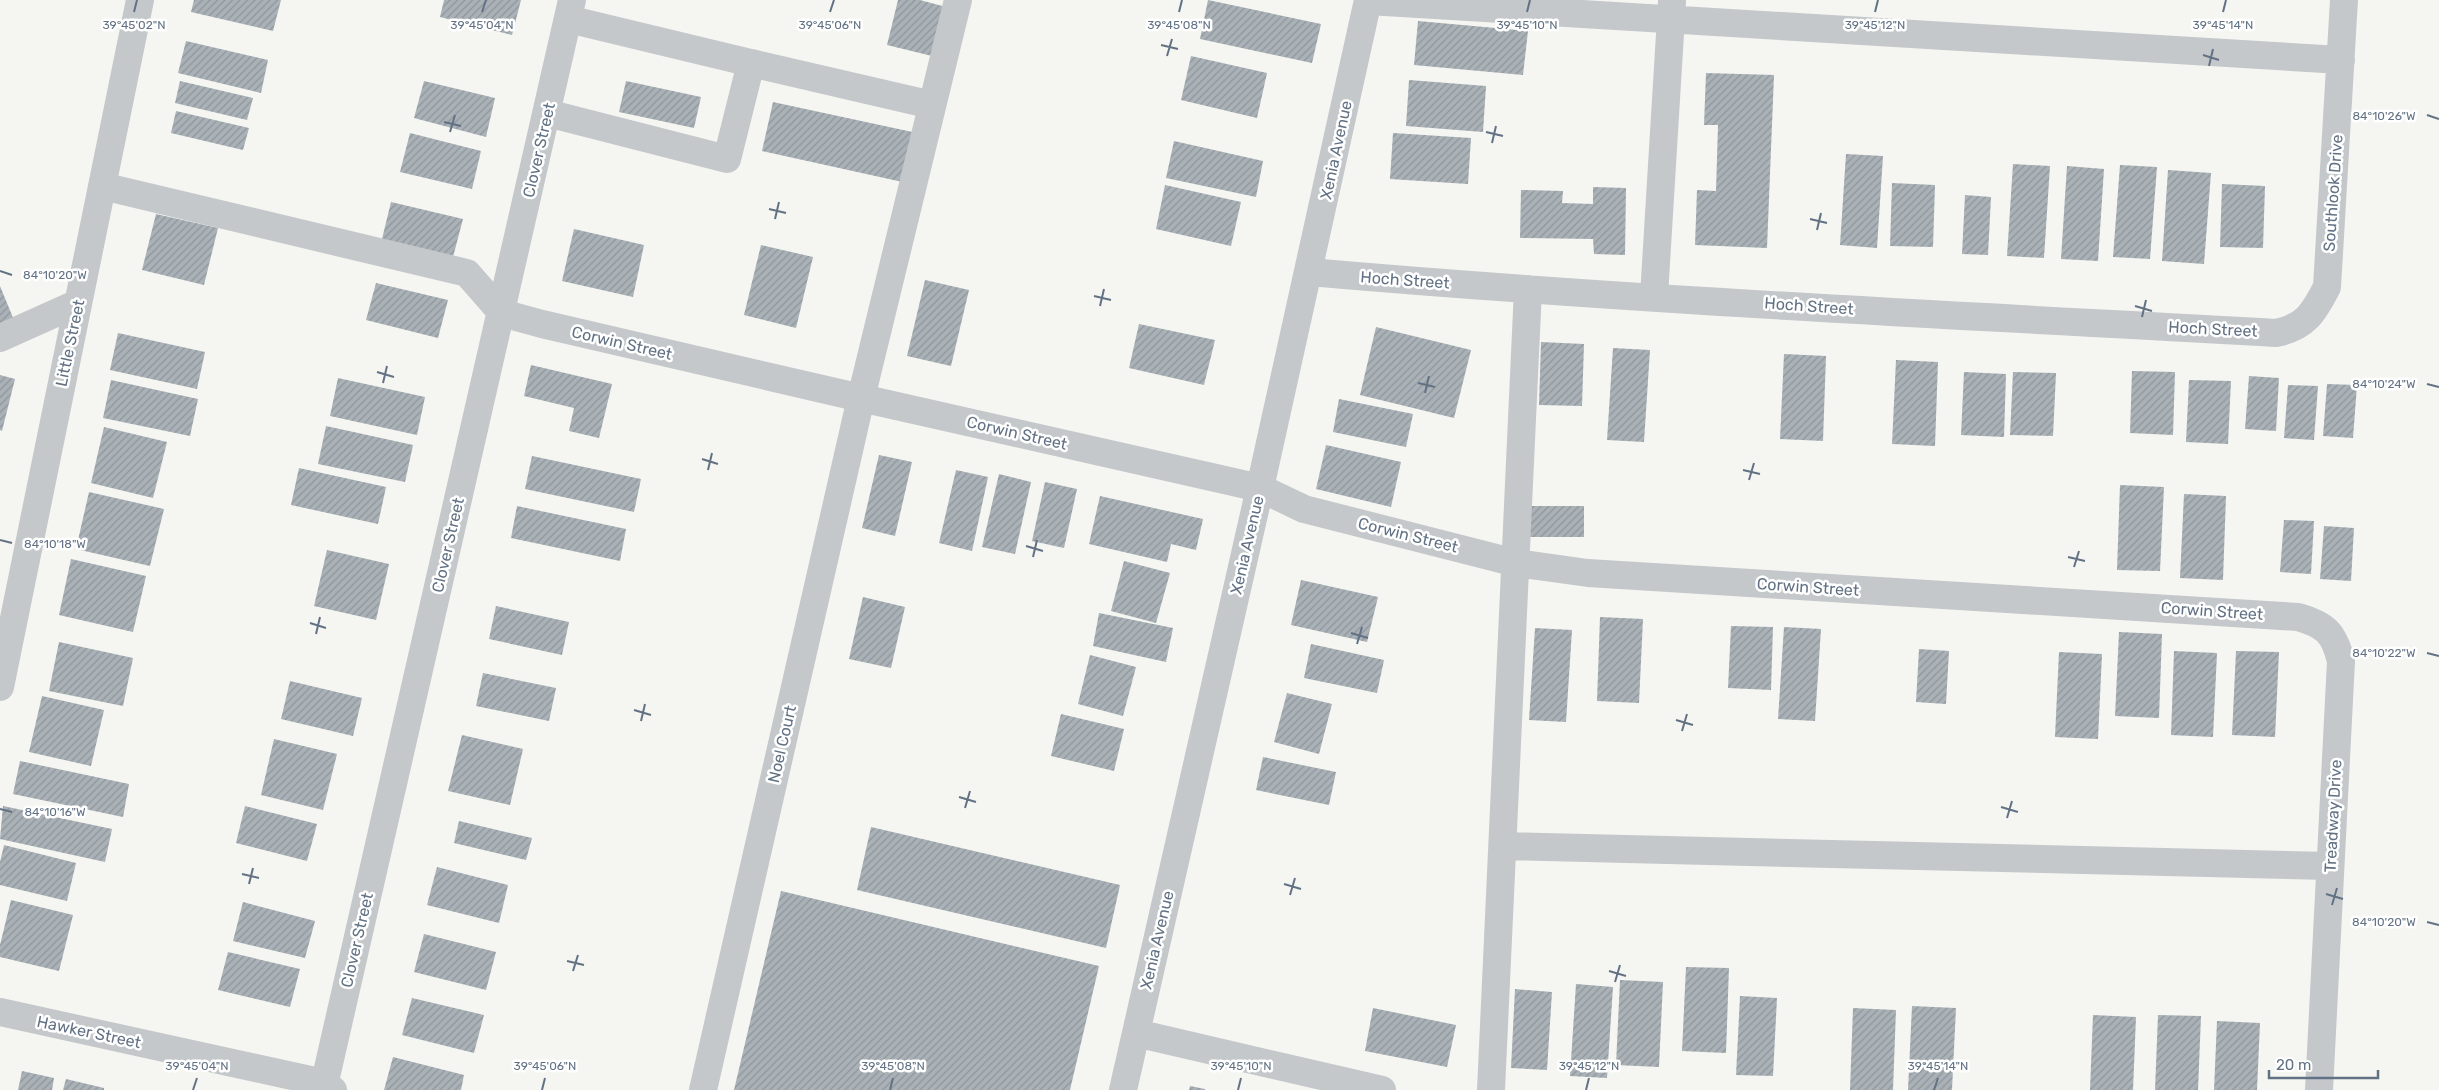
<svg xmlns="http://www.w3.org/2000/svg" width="2439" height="1090" font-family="Rubik,sans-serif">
	<defs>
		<pattern id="building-hatch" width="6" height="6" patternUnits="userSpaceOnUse" patternTransform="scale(1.25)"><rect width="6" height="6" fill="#aab2b8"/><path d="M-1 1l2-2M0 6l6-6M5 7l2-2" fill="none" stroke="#8e959b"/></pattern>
	</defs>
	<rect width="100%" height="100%" fill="#f5f6f1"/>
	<path fill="url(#building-hatch)" d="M194 0H281L273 31 191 12Z
		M444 0H521L512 35 440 17Z
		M898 0H920L946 7 932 56 887 45Z
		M1208 0 1321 24 1312 63 1200 39Z
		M1418 21 1528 31 1523 75 1414 65Z
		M186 41 268 60 261 93 178 73Z
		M1191 56 1267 73 1257 118 1181 100Z
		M1706 73 1774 75 1767 248 1695 245 1697 190 1716 191 1718 125H1704Z
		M1409 80 1486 86 1483 132 1406 126Z
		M180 81 253 98 247 120 175 103Z
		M424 81 495 98 486 137 414 118Z
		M626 81 701 97 694 128 619 112Z
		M773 102 917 133 907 183 762 151Z
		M176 111 249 128 243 150 171 133Z
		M410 133 481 151 472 189 400 172Z
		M1393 133 1471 138 1468 184 1390 179Z
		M1174 141 1263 161 1256 197 1166 178Z
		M1846 154 1883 156 1877 248 1840 245Z
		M2013 164 2050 166 2044 258 2007 256Z
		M2120 165 2157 167 2150 259 2113 257Z
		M2067 166 2104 169 2098 261 2061 259Z
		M2168 170 2211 173 2204 264 2162 261Z
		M1892 183 1935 185 1933 247 1890 246Z
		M2222 184 2265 186 2263 248 2220 247Z
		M1165 185 1241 202 1231 246 1156 229Z
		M1593 187 1626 188 1625 255 1594 254 1593 239 1520 238 1521 190 1563 191 1562 203 1593 204Z
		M1965 195 1991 197 1988 255 1962 254Z
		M391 202 463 219 453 257 382 239Z
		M156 214 218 228 204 285 142 270Z
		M574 229 644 245 633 297 562 281Z
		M761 245 813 257 796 328 744 315Z
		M925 280 969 290 951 366 907 356Z
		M376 283 448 300 438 338 366 320Z
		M0 286 14 320 0 325Z
		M1139 324 1215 340 1204 385 1129 368Z
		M1376 327 1471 350 1454 418 1360 395Z
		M118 333 205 352 197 389 110 370Z
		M1541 342 1584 344 1582 406 1539 405Z
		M1613 348 1650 350 1644 442 1607 440Z
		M1784 354 1826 356 1823 441 1780 439Z
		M1896 360 1938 362 1935 446 1892 444Z
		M531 365 612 384 599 438 569 431 574 408 524 396Z
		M2132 371 2175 372 2173 435 2130 433Z
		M1964 372 2006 374 2004 437 1961 435Z
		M2013 372 2056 373 2053 436 2010 435Z
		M0 375 15 379 2 431 0 430Z
		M2249 376 2279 378 2276 431 2245 429Z
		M338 378 425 397 417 435 330 416Z
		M111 380 198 399 190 436 103 418Z
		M2189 380 2231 381 2228 444 2186 442Z
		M2327 384 2357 385 2353 438 2323 436Z
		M2288 385 2318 386 2314 440 2284 438Z
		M1339 399 1413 414 1406 447 1333 432Z
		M326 426 413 445 405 482 318 464Z
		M104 427 167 442 153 498 91 483Z
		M1326 445 1401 462 1391 507 1316 489Z
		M879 455 912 462 895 536 862 528Z
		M532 456 641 479 634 512 525 489Z
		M299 468 386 487 378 524 291 505Z
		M956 470 988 477 972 551 939 543Z
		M999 474 1031 482 1015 554 982 547Z
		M1045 482 1077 489 1064 548 1032 541Z
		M2120 485 2164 487 2160 571 2117 570Z
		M89 492 164 509 150 566 76 549Z
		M2184 494 2226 496 2223 580 2180 578Z
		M1100 496 1203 519 1196 550 1171 544 1167 562 1089 544Z
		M517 506 626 529 620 561 511 538Z
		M1529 506H1584V537H1529Z
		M2284 520 2314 521 2311 574 2280 572Z
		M2324 526 2354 528 2351 581 2320 579Z
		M327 550 389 564 376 620 314 606Z
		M71 559 146 576 133 632 59 615Z
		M1124 561 1170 573 1156 623 1111 611Z
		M1301 580 1378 597 1367 642 1291 625Z
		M863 597 905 607 891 668 849 659Z
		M496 606 569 622 562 655 489 639Z
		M1099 613 1173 628 1166 662 1093 646Z
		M1600 617 1643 619 1639 703 1597 701Z
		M1731 626 1773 627 1771 690 1728 688Z
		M1784 627 1821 629 1815 721 1778 719Z
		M1535 628 1572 630 1566 722 1529 720Z
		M2119 632 2162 634 2159 718 2115 716Z
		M59 642 133 658 123 706 49 691Z
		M1311 644 1384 660 1377 693 1304 678Z
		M1919 649 1949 651 1946 704 1916 702Z
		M2174 651 2217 653 2213 737 2171 735Z
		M2236 651 2279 652 2275 737 2232 735Z
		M2059 652 2102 654 2098 739 2055 737Z
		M1090 655 1136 667 1123 716 1078 704Z
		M483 673 556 688 549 721 476 706Z
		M290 681 362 698 353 736 281 719Z
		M1287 693 1332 704 1319 754 1274 742Z
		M42 696 104 710 91 766 29 752Z
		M1061 714 1124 729 1114 771 1051 756Z
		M462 735 523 749 510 805 448 791Z
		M274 739 337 754 323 810 261 795Z
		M1263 757 1336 772 1329 805 1256 790Z
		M20 761 129 784 123 817 13 794Z
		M3 806 112 829 105 862 0 839Z
		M245 806 317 824 307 861 236 843Z
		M459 821 532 838 526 860 454 843Z
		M871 827 1120 885 1106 948 857 890Z
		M4 845 76 863 67 901 0 885V862Z
		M437 867 508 885 499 923 427 905Z
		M781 891 1099 966 1070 1090H734Z
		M11 900 73 915 59 971 0 957V945Z
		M243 902 315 921 305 958 233 941Z
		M424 934 496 952 486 990 414 972Z
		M228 952 300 969 290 1007 218 990Z
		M1686 967 1729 968 1726 1053 1682 1051Z
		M1620 980 1663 982 1659 1067 1616 1065Z
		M1576 984 1613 987 1607 1078 1570 1076Z
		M1515 989 1552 992 1547 1070 1511 1068Z
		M1740 996 1777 998 1773 1076 1736 1075Z
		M412 998 484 1015 474 1053 402 1035Z
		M1912 1006 1956 1008 1952 1090H1908Z
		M1373 1008 1456 1025 1447 1067 1365 1051Z
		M1853 1008 1896 1010 1893 1090H1850Z
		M2093 1015 2136 1017 2133 1090H2090Z
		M2158 1015 2201 1016 2198 1090H2155Z
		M2217 1021 2260 1023 2257 1090H2214Z
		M393 1057 464 1075 461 1090H384Z
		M22 1071 54 1078 52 1090H18Z
		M66 1079 104 1088V1090H63Z
		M1190 1086 1205 1089V1090H1189Z"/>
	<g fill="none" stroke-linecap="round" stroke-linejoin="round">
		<path stroke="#c4c8cb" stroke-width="28" d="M1368 1 2341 60
			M751 63 932 105
			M547 113 727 159 751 63 568 19
			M102 186 467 273 502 313 542 324 861 398 1260 488 1304 509 1516 563 1588 573 2298 617C2326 625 2334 633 2341 661L2319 1090
			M1309 272C1631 300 1954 315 2276 333 2306 327 2314 312 2327 287L2344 0
			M1654 296 1672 1
			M0 338 78 303
			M0 687 140 0
			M1503 846 2330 866
			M0 1012 324 1083 333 1090
			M1136 1033 1382 1090
			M323 1090 572 0
			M703 1090 861 398 958 0
			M1123 1090 1260 488 1368 0
			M1491 1090 1528 289"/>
	</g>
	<path fill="none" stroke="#627284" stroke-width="2" d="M134 12 137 0M482 12 486 0M830 12 834 0M1179 12 1182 0M1527 12 1530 0M1875 12 1878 0M2223 12 2226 0M1161 45 1178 49M2203 55 2219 60M1167 56 1172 39M2209 66 2213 49M2427 115 2439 119M444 122 461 126M450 132 455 115M1486 132 1503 136M1492 143 1496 126M769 209 786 213M775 219 779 202M1810 219 1827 223M1817 230 1821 213M0 271 12 275M1094 296 1111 300M1100 306 1104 289M2135 306 2152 311M2142 317 2146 300M377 372 394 377M383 383 387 366M1418 383 1435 387M2427 384 2439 387M1425 393 1429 376M702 459 718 464M708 470 712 453M1743 470 1760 474M1749 480 1754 463M0 540 12 543M1026 546 1043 551M1033 557 1037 540M2068 557 2085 561M2074 567 2079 551M310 623 326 628M1351 633 1368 638M316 634 320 617M1357 644 1362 627M2427 653 2439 656M634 710 651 715M1676 720 1693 725M641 721 645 704M1682 731 1687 714M959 797 976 802M2001 807 2018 812M965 808 970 791M0 809 12 812M2007 818 2012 801M242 874 259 878M249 884 253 868M1284 884 1301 889M2326 894 2343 899M1290 895 1295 878M2332 905 2337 888M2427 922 2439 925M567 961 584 965M573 971 578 955M1609 971 1626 976M1615 982 1620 965M193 1090 197 1078M542 1090 545 1078M890 1090 893 1078M1238 1090 1241 1078M1586 1090 1589 1078M1934 1090 1938 1078"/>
	<g text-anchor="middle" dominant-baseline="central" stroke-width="5" stroke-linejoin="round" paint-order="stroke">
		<g font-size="16" fill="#627284" stroke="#fff">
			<text transform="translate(539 150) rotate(-77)">Clover Street</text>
			<text transform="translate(1336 150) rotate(-78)">Xenia Avenue</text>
			<text transform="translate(2333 193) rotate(-86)">Southlook Drive</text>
			<text transform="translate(1405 280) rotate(4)">Hoch Street</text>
			<text transform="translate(1809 306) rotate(4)">Hoch Street</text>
			<text transform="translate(2213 329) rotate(3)">Hoch Street</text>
			<text transform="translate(70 343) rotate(-78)">Little Street</text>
			<text transform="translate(622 343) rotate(13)">Corwin Street</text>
			<text transform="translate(1017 433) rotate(13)">Corwin Street</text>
			<text transform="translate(1408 535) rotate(14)">Corwin Street</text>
			<text transform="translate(448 545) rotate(-77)">Clover Street</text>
			<text transform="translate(1247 545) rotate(-77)">Xenia Avenue</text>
			<text transform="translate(1808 587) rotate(4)">Corwin Street</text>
			<text transform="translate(2212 611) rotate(4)">Corwin Street</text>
			<text transform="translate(782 744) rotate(-77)">Noel Court</text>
			<text transform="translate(2333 816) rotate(-87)">Treadway Drive</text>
			<text transform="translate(357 940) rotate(-77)">Clover Street</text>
			<text transform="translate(1157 940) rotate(-77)">Xenia Avenue</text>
			<text transform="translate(89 1032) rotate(12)">Hawker Street</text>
		</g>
	</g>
	<g font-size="12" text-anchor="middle" fill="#627284" stroke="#fff" stroke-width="5" stroke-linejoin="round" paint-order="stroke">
		<text x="134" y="29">39°45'02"N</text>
		<text x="482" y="29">39°45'04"N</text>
		<text x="830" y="29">39°45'06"N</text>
		<text x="1179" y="29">39°45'08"N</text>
		<text x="1527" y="29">39°45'10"N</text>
		<text x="1875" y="29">39°45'12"N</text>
		<text x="2223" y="29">39°45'14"N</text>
		<text x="2384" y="120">84°10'26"W</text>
		<text x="55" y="279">84°10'20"W</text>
		<text x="2384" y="388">84°10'24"W</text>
		<text x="55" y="548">84°10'18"W</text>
		<text x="2384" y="657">84°10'22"W</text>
		<text x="55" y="816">84°10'16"W</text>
		<text x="2384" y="926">84°10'20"W</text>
		<text x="197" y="1070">39°45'04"N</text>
		<text x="545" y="1070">39°45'06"N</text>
		<text x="893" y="1070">39°45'08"N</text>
		<text x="1241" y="1070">39°45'10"N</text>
		<text x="1589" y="1070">39°45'12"N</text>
		<text x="1938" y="1070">39°45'14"N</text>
	</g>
	<path d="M2269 1070v8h109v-8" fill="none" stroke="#627284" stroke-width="2.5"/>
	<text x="2276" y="1070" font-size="15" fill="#627284" stroke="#ffffff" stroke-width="4" paint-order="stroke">20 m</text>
</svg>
